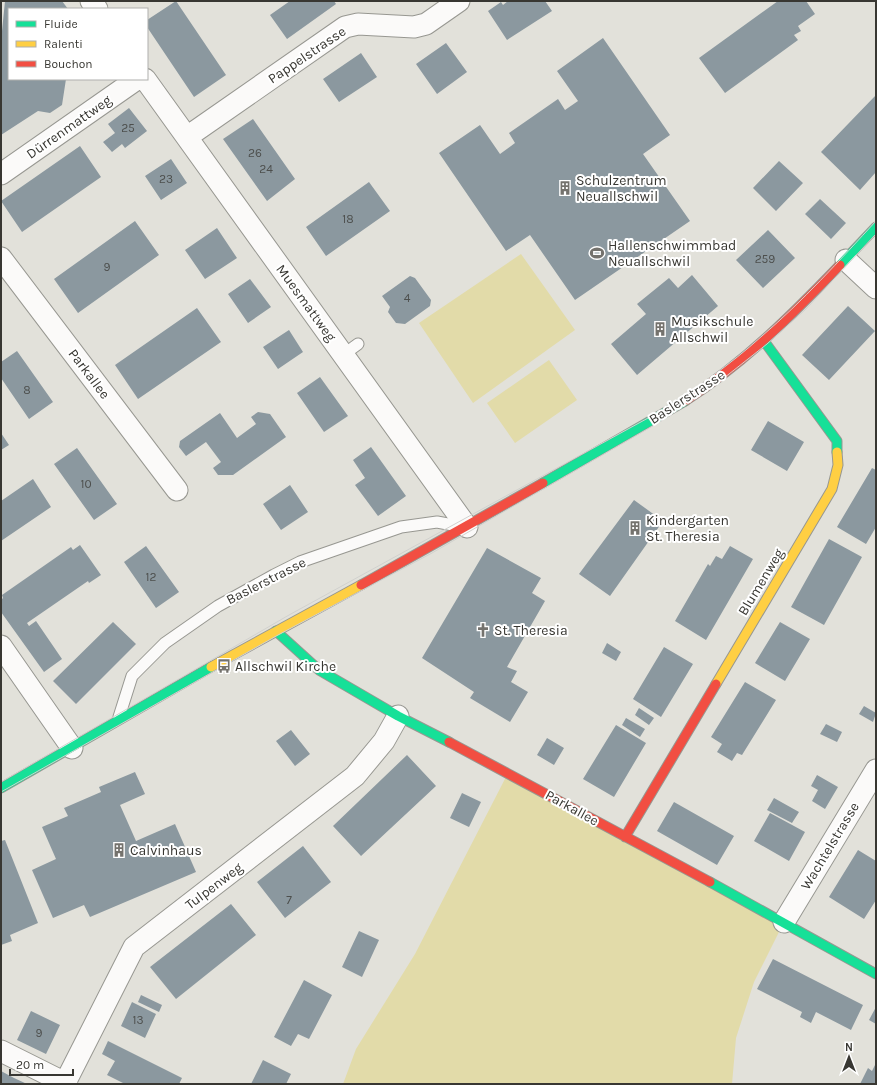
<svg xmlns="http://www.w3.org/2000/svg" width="877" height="1085" font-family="Karla,sans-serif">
	<rect width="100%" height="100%" fill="#e2e1da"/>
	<path fill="#e2dba9" d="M521 254 575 330 473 403 419 323Z
		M549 360 577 400 515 443 487 403Z
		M508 773 784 922 754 982 736 1038 732 1084H343L356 1049 415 954Z"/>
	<path fill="#8b989f" d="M5 1H62L68 9H9V79H66L62 105 50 113 38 111 1 135V41Z
		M176 1 226 75 194 97 147 27V20Z
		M290 1H334L336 4 287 39 270 15Z
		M508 1H545L552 11 507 40 488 11 501 2 503 5Z
		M778 1H806L815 14 798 26 801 31 794 35 798 40 725 93 699 58Z
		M603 38 670 135 643 154 690 221 575 300 530 235 506 251 439 153 480 125 500 154 515 143 509 133 558 99 565 110 578 101 557 71Z
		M446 43 467 72 437 94 416 64Z
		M361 53 377 77 339 102 323 79Z
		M876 95V172L860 190 821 152Z
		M129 108 147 131 125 148 122 144 112 152 103 142 115 133 108 124Z
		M253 119 295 179 267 201 223 139Z
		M80 146 101 177 22 232 1 201Z
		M171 159 187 183 161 200 145 176Z
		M779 161 803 183 776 211 753 188Z
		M369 182 390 211 326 256 306 227Z
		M820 199 846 223 831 239 805 214Z
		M135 221 159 255 78 313 54 279Z
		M217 228 237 258 205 279 185 250Z
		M768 230 795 258 763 288 736 260Z
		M692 275 718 306 637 375 611 344 646 314 637 304 669 278 678 288Z
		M410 276 415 278 431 300 430 306 405 324 396 323 388 312 390 307 382 296Z
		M250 279 271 307 248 323 228 294Z
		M848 306 875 331 829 380 802 355Z
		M197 308 221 342 138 399 115 365Z
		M289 330 303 352 278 369 263 347Z
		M17 351 53 402 29 419 1 378V362Z
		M320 377 348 416 324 432 297 393Z
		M258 412 270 414 286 437 233 475H218L213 468 221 462 206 442 186 456 179 447 180 441 220 413 237 438 256 424 251 417Z
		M768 421 804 442 787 471 751 450Z
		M1 433 9 445 1 450Z
		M371 447 406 496 378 516 355 485 365 478 353 460Z
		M77 448 117 504 94 520 54 464Z
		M872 468 876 470V527L866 544 837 527Z
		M33 479 51 507 1 541V501Z
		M290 485 308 512 281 530 263 504Z
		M634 500 663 521 610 596 579 574Z
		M829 539 862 557 824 625 791 607Z
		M80 545 101 575 89 583 88 581 27 623 29 626 36 621 62 659 44 672 1 612V600L3 598 2 595 71 547 73 550Z
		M146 546 179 592 156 608 124 562Z
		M730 546 753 559 706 640 675 621 708 564 710 566 716 556 722 559Z
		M487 548 541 578 532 593 545 601 507 667 517 671 511 682 528 692 510 722 470 698 474 692 422 658Z
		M113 622 136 644 76 704 53 681Z
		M780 622 810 639 785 681 755 663Z
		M607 643 621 652 616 661 602 653Z
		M664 647 693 664 661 717 633 699Z
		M745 682 776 700 742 755 737 753 732 761 717 752 722 744 711 737Z
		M864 706 876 713 873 722 859 714Z
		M639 708 654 718 649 725 635 715Z
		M626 718 645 729 640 737 622 725Z
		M826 724 842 732 837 742 820 734Z
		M616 725 646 743 614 797 583 779Z
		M291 730 310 754 295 766 276 741Z
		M547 738 564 748 554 765 537 755Z
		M407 755 436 786 361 856 333 826Z
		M135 772 145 794 120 805 136 841 175 824 196 872 90 917 84 905 53 918 32 870 56 859 42 827 68 816 64 808 101 792 99 787Z
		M817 775 838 787 825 809 812 801 818 790 811 786Z
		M462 793 481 802 469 827 450 818Z
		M774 798 799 812 792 823 767 810Z
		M674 802 734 836 717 865 657 831Z
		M770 813 805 832 789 861 754 841Z
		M5 840 38 923 10 935 12 941 1 945V841Z
		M303 846 331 882 285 918 257 882Z
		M858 850 876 861V900L864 919 829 897Z
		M231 904 256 935 176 999 150 967Z
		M359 931 379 940 362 977 342 967Z
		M773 959 863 1005 851 1030 816 1012 811 1023 800 1017 802 1012 757 989Z
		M304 980 332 995 309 1039 298 1034 291 1046 274 1037Z
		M141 995 162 1005 159 1012 138 1002Z
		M132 1002 156 1014 145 1038 121 1026Z
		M876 1007V1024L869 1020Z
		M31 1011 60 1025 46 1054 17 1040Z
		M108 1041 182 1078 179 1084H125L107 1075 115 1061 102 1054Z
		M263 1060 291 1074 286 1084H251Z
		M876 1063V1084H860L868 1068 872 1071Z
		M1 1071 14 1078 27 1084H1Z"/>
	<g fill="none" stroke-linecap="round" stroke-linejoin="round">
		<defs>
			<path id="lane" d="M343 355 358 344
				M119 717 132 676 165 643 218 606 274 575 300 562 401 527 437 522 464 527"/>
			<path id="street" d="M91 1 97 9
				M145 79 467 527
				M187 137 345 27 358 24 414 27 426 24 459 1
				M1 174 137 79
				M1 258 177 490
				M846 260 876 288
				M1 646 72 748
				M784 922 876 770
				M1 1051 67 1084
				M65 1083 134 947 355 776 384 741 398 716"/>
			<path id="fast" d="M840 265 876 227
				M764 341 837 441V452
				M543 483 685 401
				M276 631 319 670 398 716 449 742
				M1 788 211 667
				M710 882 876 974"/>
			<path id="slow" d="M211 667 361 585
				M716 684 832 489 838 465 837 452"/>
			<path id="jam" d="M685 401C744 363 792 315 840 265
				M361 585 543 483
				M449 742 710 882
				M625 837 716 684"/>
		</defs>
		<use href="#lane" stroke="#979791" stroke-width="13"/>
		<use href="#street" stroke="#979791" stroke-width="23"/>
		<use href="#fast" stroke="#979791" stroke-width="11"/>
		<use href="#slow" stroke="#979791" stroke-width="11"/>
		<use href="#jam" stroke="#979791" stroke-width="11"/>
		<use href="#lane" stroke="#fbfaf9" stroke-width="11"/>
		<use href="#street" stroke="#fbfaf9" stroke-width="21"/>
		<use href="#fast" stroke="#16e098" stroke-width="9"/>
		<use href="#slow" stroke="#ffcf43" stroke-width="9"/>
		<use href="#jam" stroke="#f24e42" stroke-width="9"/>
		<path stroke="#d1d1ce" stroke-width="1" d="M1 782 289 615 659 412C695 389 730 365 762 336 803 301 839 261 876 221
			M1 792 278 635 432 553 663 420 710 389 767 344 806 309 876 234"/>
	</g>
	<defs>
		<symbol id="building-bare" viewBox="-9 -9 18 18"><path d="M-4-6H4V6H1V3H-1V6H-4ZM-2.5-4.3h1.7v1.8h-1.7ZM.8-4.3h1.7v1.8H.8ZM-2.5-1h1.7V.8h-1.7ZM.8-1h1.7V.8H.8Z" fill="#74726d" stroke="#fff" stroke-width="2.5" paint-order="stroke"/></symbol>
		<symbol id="stadium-bare" viewBox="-9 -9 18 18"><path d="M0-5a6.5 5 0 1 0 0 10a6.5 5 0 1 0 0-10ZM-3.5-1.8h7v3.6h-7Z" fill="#74726d" stroke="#fff" stroke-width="2.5" paint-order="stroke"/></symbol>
		<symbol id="church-bare" viewBox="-9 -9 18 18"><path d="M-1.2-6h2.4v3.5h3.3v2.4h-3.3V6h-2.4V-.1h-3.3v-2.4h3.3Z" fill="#74726d" stroke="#fff" stroke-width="2.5" paint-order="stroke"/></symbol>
		<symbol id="bus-bare" viewBox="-9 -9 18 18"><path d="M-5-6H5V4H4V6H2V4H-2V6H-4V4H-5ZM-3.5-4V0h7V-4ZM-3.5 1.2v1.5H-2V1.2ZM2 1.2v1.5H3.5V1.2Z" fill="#74726d" stroke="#fff" stroke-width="2.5" paint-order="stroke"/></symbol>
	</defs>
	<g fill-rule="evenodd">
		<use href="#building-bare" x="555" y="178" width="20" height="20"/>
		<use href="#stadium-bare" x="587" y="243" width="20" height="20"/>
		<use href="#building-bare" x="650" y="319" width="20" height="20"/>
		<use href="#building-bare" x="625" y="518" width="20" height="20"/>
		<use href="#church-bare" x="473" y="620" width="20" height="20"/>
		<use href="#bus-bare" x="214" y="656" width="20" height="20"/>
		<use href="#building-bare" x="109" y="840" width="20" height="20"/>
	</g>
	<g text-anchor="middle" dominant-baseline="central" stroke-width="4" stroke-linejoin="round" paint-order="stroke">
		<g font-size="12" fill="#4d4f4d">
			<text x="128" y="128">25</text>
			<text x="255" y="153">26</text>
			<text x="266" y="169">24</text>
			<text x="166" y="179">23</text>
			<text x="348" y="219">18</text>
			<text x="765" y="259">259</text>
			<text x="107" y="267">9</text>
			<text x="407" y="298">4</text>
			<text x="27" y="390">8</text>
			<text x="86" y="484">10</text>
			<text x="151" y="577">12</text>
			<text x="289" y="900">7</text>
			<text x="138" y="1020">13</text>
			<text x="39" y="1033">9</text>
		</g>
		<g font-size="14" fill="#383732" stroke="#fff">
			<text transform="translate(307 55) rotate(-34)">Pappelstrasse</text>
			<text transform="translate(69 127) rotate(-35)">Dürrenmattweg</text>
			<text transform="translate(306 303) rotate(54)">Muesmattweg</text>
			<text transform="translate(89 374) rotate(53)">Parkallee</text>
			<text transform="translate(687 397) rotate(-33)">Baslerstrasse</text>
			<text transform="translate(266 581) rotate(-27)">Baslerstrasse</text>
			<text transform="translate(761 582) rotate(-59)">Blumenweg</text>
			<text transform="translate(572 808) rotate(29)">Parkallee</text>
			<text transform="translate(830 846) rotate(-59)">Wachtelstrasse</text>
			<text transform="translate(214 886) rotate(-37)">Tulpenweg</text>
		</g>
		<g font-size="14" fill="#383732" stroke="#fff" text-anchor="start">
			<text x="576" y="180">Schulzentrum<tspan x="576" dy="16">Neuallschwil</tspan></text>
			<text x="608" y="245">Hallenschwimmbad<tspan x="608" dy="16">Neuallschwil</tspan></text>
			<text x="671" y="321">Musikschule<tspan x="671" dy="16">Allschwil</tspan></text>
			<text x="646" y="520">Kindergarten<tspan x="646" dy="16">St. Theresia</tspan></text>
			<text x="494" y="630">St. Theresia</text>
			<text x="235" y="666">Allschwil Kirche</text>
			<text x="130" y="850">Calvinhaus</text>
		</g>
	</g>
	<rect width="877" height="1085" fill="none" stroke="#383732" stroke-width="4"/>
	<rect x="8" y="8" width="140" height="72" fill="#ffffff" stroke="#afafad"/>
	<rect x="16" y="21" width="20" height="6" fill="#16e098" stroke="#afafad"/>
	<text x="44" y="28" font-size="12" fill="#383732">Fluide</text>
	<rect x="16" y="41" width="20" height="6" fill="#ffcf43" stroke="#afafad"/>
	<text x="44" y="48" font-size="12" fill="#383732">Ralenti</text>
	<rect x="16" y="61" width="20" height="6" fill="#f24e42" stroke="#afafad"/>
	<text x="44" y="68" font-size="12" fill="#383732">Bouchon</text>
	<g transform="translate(849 1057)" stroke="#ffffff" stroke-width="3" paint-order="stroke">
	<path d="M0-3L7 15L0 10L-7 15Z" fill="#383732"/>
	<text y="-6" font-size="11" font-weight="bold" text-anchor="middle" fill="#383732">N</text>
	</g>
	<path d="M10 1069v6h63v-6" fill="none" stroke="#383732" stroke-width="2"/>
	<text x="16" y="1069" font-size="12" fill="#383732" stroke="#ffffff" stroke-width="3" paint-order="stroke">20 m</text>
</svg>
